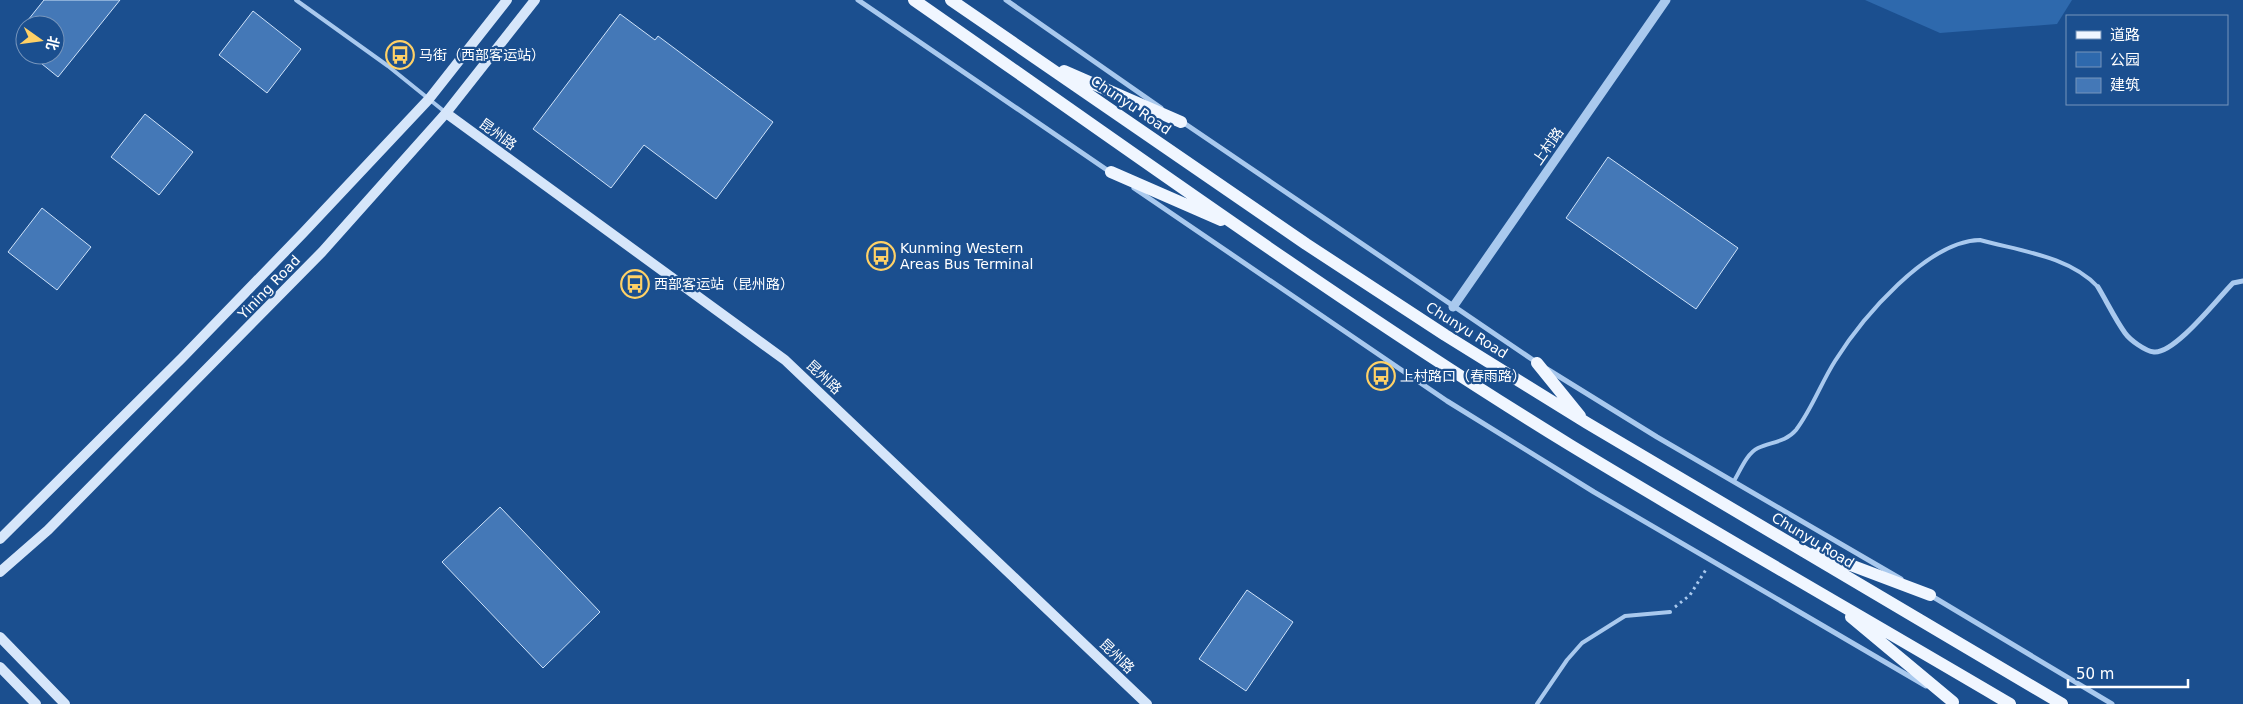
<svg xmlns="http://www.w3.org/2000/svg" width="2243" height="704" font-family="'DejaVu Sans','Noto Sans SC',sans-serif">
	<rect width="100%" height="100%" fill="#1b4f8f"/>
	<path fill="#2e69ad" d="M1865 0H2072L2057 24 1940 33Z"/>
	<path fill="#4478b7" stroke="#cfe3fa" d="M44 0H120L58 77 31 55H55V25H24Z
		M253 11 301 49 267 93 219 55Z
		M620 14 655 40 658 36 773 122 716 199 644 145 611 188 533 129Z
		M145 114 193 152 159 195 111 157Z
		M1608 157 1738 248 1696 309 1566 218Z
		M42 208 91 247 57 290 8 252Z
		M500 507 600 612 543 668 442 562Z
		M1247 590 1293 622 1246 691 1199 659Z"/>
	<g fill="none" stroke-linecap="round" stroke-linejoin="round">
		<path stroke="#a9c9ee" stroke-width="3" stroke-dasharray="2.5 4" stroke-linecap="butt" d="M1675 607 1690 595 1707 568"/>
		<path stroke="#a9c9ee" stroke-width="4" d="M296 0 388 66 445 112
			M1734 481C1740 471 1747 453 1758 448 1771 442 1786 442 1796 430 1812 409 1821 383 1835 361 1862 318 1927 241 1980 240 2020 251 2069 256 2098 287
			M1537 704 1567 660 1582 643 1625 616 1670 612"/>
		<path stroke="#a9c9ee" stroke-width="5" d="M858 0 1110 172
			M1006 0 1161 108
			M1181 121 1536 362
			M1134 188 1447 401 1594 492 1926 686
			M2098 287C2107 302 2115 319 2125 333 2130 340 2145 351 2154 352 2175 354 2218 298 2233 283L2243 281
			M1547 369 1657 437 1901 579
			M1930 595 2112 704"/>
		<path stroke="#a9c9ee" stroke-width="9" d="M1453 307 1666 0"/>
		<path stroke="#d6e6fa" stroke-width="10" d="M446 113 785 360 1147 704
			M0 539 182 358 303 233 429 99 507 0
			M0 572 48 530 322 252 446 113 535 0
			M0 637 65 704
			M0 667 36 704"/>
		<path stroke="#f0f6ff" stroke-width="12" d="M914 0C1131 151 1345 307 1570 445 1715 533 1864 618 2010 704
			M951 0 1306 244 1445 335 1587 423 2062 704
			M1064 71 1181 122
			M1111 172 1221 220
			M1537 363 1580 416
			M1816 552 1930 595
			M1851 617 1953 702"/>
	</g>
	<defs>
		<symbol id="bus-ring" viewBox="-11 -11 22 22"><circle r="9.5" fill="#1b4f8f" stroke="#ffd166" stroke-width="1.5"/><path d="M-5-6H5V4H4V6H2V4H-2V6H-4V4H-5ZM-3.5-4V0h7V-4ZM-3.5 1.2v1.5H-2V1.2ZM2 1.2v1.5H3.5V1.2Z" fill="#ffd166"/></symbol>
	</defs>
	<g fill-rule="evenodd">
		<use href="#bus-ring" x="384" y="39" width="32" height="32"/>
		<use href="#bus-ring" x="865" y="240" width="32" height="32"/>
		<use href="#bus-ring" x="619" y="268" width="32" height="32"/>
		<use href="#bus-ring" x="1365" y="360" width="32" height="32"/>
	</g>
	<g text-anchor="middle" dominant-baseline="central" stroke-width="4.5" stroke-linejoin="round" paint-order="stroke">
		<g font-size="14" fill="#fff" stroke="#1b4f8f" text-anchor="start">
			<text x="419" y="55">马街（西部客运站）</text>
			<text x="900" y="248">Kunming Western<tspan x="900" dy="16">Areas Bus Terminal</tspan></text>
			<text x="654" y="284">西部客运站（昆州路）</text>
			<text x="1400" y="376">上村路口（春雨路）</text>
		</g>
		<g font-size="14" fill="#fff" stroke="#1b4f8f">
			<text transform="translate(1131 105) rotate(34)">Chunyu Road</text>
			<text transform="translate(498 134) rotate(36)">昆州路</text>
			<text transform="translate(1548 146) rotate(-55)">上村路</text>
			<text transform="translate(269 287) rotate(-46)">Yining Road</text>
			<text transform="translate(1467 330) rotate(32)">Chunyu Road</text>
			<text transform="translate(824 377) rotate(43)">昆州路</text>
			<text transform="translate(1813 540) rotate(31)">Chunyu Road</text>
			<text transform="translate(1117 656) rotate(44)">昆州路</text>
		</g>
	</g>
	<rect x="2066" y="15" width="162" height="90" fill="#1b4f8f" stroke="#7695bc"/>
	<rect x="2076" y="31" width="25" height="8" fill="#f0f6ff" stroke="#7695bc"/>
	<text x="2110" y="40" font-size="15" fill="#ffffff">道路</text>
	<rect x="2076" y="52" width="25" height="15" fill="#2e69ad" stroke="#7695bc"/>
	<text x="2110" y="65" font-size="15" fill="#ffffff">公园</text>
	<rect x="2076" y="78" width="25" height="15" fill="#4478b7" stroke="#7695bc"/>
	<text x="2110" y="90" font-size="15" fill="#ffffff">建筑</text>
	<g transform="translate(40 40) rotate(104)"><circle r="24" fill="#1b4f8f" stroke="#7695bc"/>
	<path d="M0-4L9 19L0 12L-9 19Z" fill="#ffd166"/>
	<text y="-8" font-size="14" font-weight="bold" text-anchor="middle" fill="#ffffff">北</text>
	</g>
	<path d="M2068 679v8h120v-8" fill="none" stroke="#ffffff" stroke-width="2.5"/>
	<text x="2076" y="679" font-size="15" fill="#ffffff" stroke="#1b4f8f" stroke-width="4" paint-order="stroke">50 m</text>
</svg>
